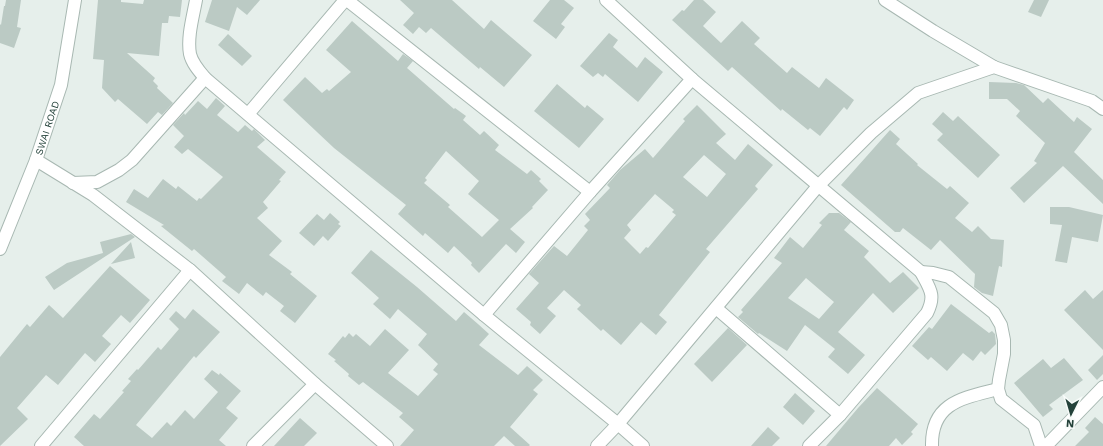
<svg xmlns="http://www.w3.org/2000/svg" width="1103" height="446" font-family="'Work Sans',sans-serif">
	<rect width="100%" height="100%" fill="#e6efeb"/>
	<path fill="#bbcac4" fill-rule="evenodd" d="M6 0H21L17 27 21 28 14 48 0 43V24L1 25 4 6H5Z
		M98 0H121V2L143 4 144 0H182L180 17 169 16 168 23H162L159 56 127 53 155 78 153 81 158 86 157 88 173 103 162 115 158 112 147 124 118 99 115 102 102 88 104 60 93 59Z
		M212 0H260L247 15 237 7 229 31 205 22Z
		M400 0H452L484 29 491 20 532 55 504 87 480 67 479 69 431 28 426 33 419 27 413 34 403 25 414 13Z
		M550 0H564L574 8 561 24 565 27 556 39 533 21Z
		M694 0H703L716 12 703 26 721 43 742 21 760 38 754 44 787 73 792 67 819 88 826 78 854 100 847 110 844 107 820 136 810 128 808 130 782 109 781 111 732 67 728 71 672 20 682 10 684 11Z
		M1034 0H1049L1041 17 1028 12Z
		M352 21 398 61 403 54 413 61 407 68 454 109 455 108 466 116 463 120 480 135 484 131 499 145 495 150 527 174 531 170 541 179 539 181 548 190 532 207 533 208 510 229 525 242 516 253 506 244 479 273 471 265 472 263 454 246 448 253 425 233 423 236 398 214 406 205 334 148 283 100 305 77 322 93 327 89 329 91 351 72 326 50ZM446 151 479 181 468 194 499 220 482 237 448 207 450 205 424 183 427 180 425 178Z
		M609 33 618 40 613 47 637 68 645 57 663 72 638 102 605 74 603 77 598 73 593 77 580 66Z
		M228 34 252 56 242 66 218 45Z
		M989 82 1016 83 1024 85 1043 103 1048 98 1074 122 1077 117 1092 129 1074 152 1103 180V204L1063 166 1024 203 1010 188 1037 163 1034 161 1045 143 1016 116 1020 111 1007 99H989Z
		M557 84 585 108 587 105 604 119 579 148 534 111Z
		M216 98 225 106 217 115 238 132 245 125 252 131 254 129 265 140 257 147 286 172 279 180 281 181 263 202 268 208 257 218 282 241 269 255 292 272 290 274 317 296 295 323 280 311 284 306 266 292 263 296 247 283 239 294 222 281 226 277 194 249 192 251 161 226 164 225 126 202 134 189 148 198 163 179 176 189 178 186 197 201 199 198 201 199 223 177 188 149 182 154 174 147 184 136 173 125 184 113 185 115 198 101 207 109Z
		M697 105 726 134 716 143 735 160 748 144 773 165 755 186 758 189 706 249 710 252 659 315 667 322 656 335 641 322 621 345 603 329 601 331 577 309 581 305 564 290 547 308 556 316 540 334 530 325 531 322 516 309 539 283 529 274 554 246 567 256 588 230 584 226 590 220 585 214 610 188 607 185 620 170 645 149 653 158 685 121 683 119ZM704 155 726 174 707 197 683 177ZM655 194 674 210 672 212 676 215 648 248 646 247 640 254 624 238 631 230 627 225Z
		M943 112 953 121 958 116 1000 155 978 178 937 140 943 134 932 124Z
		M890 130 900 139 896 144 918 164 917 165 947 189 950 186 969 203 955 218 972 232 978 226 991 239 1004 240 1002 267 999 266 993 296 982 293 974 287 975 274 940 240 931 250 903 228 900 232H895L841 185Z
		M1050 207H1069L1103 215 1098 242 1072 237 1067 263 1055 261 1062 225 1050 224Z
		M330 213 340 222 338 224 341 226 328 241 323 236 314 246 299 233 317 214 324 220Z
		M829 213H839L851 222 844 230 869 251 864 257 890 283 903 272 919 288 893 313 873 293 838 332 865 355 848 374 828 357 835 349 805 325 787 351 759 333 758 334 738 317 743 312 741 310 782 263 774 258 790 237 803 248 822 225 819 223ZM806 278 834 302 819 319 788 298Z
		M131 234 135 237 54 290 45 277 67 263 103 253 100 242Z
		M131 242 135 258 111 264Z
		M371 250 417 287 456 321 464 312 478 324 489 334 479 345 518 375 527 366 543 380 533 390 538 394 510 427 530 445 529 446H515L504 436 494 446H400L414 430 399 417 403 413 363 382 359 385 348 376 349 374 334 361 336 360 328 354 343 336 345 338 349 333 353 337 356 334 370 346 385 329 409 350 388 373 418 396 438 374 433 370 438 364 418 345 427 334 398 309 390 319 373 304 379 298 351 273Z
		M110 266 150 300 130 323 121 315 102 336 111 344 95 362 85 353 58 385 46 375 17 408 28 419 0 446V357L27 324 30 327 49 305 63 318Z
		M1085 290 1093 299 1103 290V350L1064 310Z
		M951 304 989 333 992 331 995 334 996 344 985 355 981 351 973 361 963 353 947 371 931 357 928 360 912 346 929 327 932 329Z
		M193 309 220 332 196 358 194 356 136 425 152 438 167 422 171 426 185 410 194 419 218 392 204 379 212 370 219 375 220 373 241 391 226 408 238 418 219 440 226 446H84L74 437 94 414 100 419 124 392 122 391 131 381 128 379 137 369 138 370 158 347 161 350 179 329 169 319 176 311 185 319Z
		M728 328 747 345 712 382 694 364Z
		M1103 355V374L1097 380 1088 370Z
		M1064 358 1083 380 1049 405 1053 409 1043 417 1014 383 1043 359 1051 368Z
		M877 388 918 424 911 432 913 434 902 445 896 438 889 446H826L858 408Z
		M795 393 815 411 803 425 783 407Z
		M1095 417 1103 424V446H1075L1089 432 1085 428Z
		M300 418 317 433 304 446H274Z
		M768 427 780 438 772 446H751Z"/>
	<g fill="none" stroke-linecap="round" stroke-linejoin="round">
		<defs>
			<g id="minor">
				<path d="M196 0C193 17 187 37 190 54 192 63 199 71 205 78L484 315 618 424 643 446"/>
				<path d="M347 0 590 192"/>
				<path d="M606 0 692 79 921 272C930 289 936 295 927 313L840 415 809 446"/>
				<path d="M885 0 933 31 994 67"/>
				<path d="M249 113 345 0"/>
				<path d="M36 160 93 195 190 270 315 384 387 446"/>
				<path d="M73 183 97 182 119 170 132 160 205 78"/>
				<path id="s1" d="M0 249 36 160 61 85 75 0"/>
				<path d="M921 272 933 273 949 277 994 313 1001 325 1004 340V354L999 380 998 389 1001 399 1034 425 1041 446"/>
				<path d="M716 308 840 415"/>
				<path d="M484 315 590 192 692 79"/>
				<path d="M41 446 190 270"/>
				<path d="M253 446 315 384"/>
				<path d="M597 446 618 424 818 186 871 133 918 93 994 67 1092 101 1103 109"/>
				<path d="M932 446C931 402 964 398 998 389"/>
				<path d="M1046 446 1103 387"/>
			</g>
		</defs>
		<use href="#minor" stroke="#a8b8b2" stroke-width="14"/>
		<use href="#minor" stroke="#fff" stroke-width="12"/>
	</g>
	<g text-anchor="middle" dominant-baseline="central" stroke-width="3" stroke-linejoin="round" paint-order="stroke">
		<g font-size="10" fill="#24423a" stroke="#f7fbf9">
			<text stroke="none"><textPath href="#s1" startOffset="130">SWAI ROAD</textPath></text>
		</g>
	</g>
	<g transform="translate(1071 414) rotate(185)" stroke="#f7fbf9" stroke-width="3" paint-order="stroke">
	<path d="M0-3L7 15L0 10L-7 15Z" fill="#24423a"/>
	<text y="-6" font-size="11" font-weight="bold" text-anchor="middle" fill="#24423a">N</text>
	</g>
</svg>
